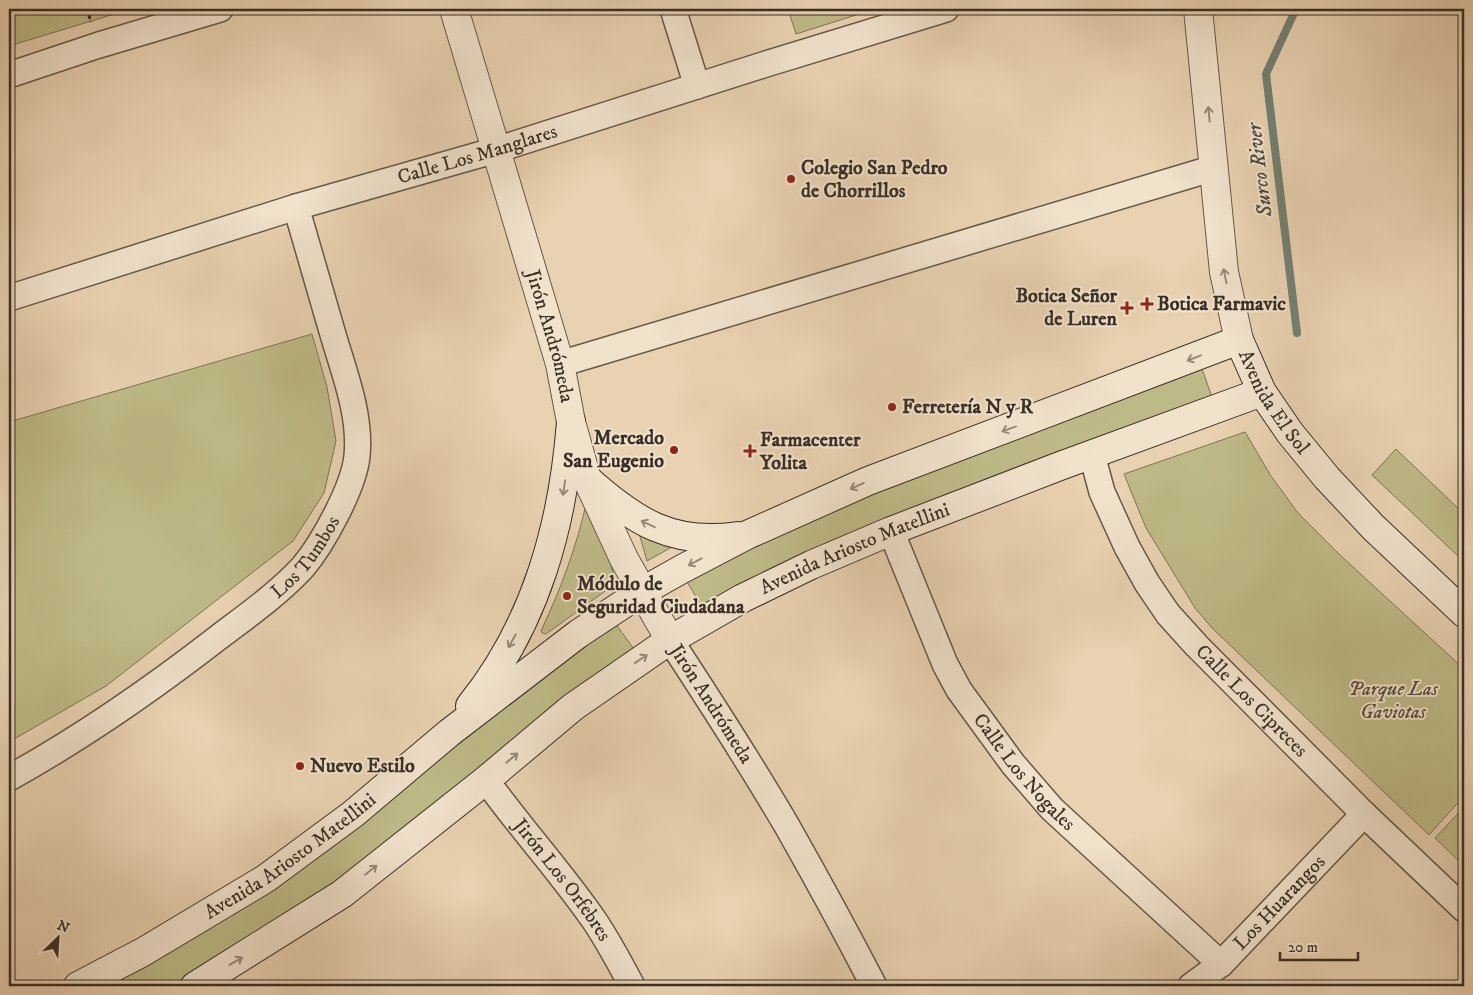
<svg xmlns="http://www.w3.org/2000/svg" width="1473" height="995" font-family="'IM FELL DW Pica',serif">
	<rect width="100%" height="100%" fill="#e9d2b1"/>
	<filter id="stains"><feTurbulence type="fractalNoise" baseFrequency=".004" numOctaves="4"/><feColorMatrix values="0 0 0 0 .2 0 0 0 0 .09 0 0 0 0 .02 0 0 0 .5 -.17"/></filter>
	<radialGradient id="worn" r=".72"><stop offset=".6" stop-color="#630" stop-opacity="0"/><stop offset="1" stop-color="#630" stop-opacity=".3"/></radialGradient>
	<path fill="#beba87" stroke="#7c7457" d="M9 9H131L9 46Z
		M788 9H875L796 34Z
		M312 334 327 387 336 441 324 493 293 541 106 686 9 742V422Z
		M1202 369 1212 397 702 607 686 580 799 523 916 476Z
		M1245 432 1271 476 1298 513 1341 556 1464 669V796L1429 835 1213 629 1195 608 1146 528 1124 474Z
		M1396 449 1464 514V549L1458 556 1372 475Z
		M592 499 614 576 612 584 608 589 546 634 542 633 541 631C561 588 577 546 587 500Z
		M635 519 672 547 647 561Z
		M615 623 634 649 560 702 341 879 198 970 169 986H104L389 798Z
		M1464 807V866L1435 838Z"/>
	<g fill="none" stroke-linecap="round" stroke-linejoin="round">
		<path stroke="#738173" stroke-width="8" d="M1291 9 1294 13 1266 74 1297 333"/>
		<defs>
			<g id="minor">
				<path d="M673 9 697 86"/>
				<path d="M9 75 99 45 220 9"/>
				<path id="s1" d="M9 298 296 207 496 150 766 64 946 9"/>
				<path d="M560 364 1214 168"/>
				<path id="s2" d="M1092 455 1102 492 1127 547 1147 583 1168 614 1197 646 1364 814 1464 909"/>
				<path id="s3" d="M891 531 945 664 959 690 1013 764 1052 809 1221 964"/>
				<path id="s4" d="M670 640C710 701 750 763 787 826 817 879 846 932 874 986"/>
				<path id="s5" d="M9 778C83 737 152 689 219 637 248 615 278 594 303 567 323 543 354 487 357 456 361 416 345 375 334 338 321 294 309 251 296 207"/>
				<path id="s6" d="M486 780C521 829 562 873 596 923 609 943 621 965 632 986"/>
				<path id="s7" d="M1191 986 1221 964 1364 814"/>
			</g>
			<g id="tertiary">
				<path id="s8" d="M454 9 560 364 571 422 587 479 624 559 670 640"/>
				<path d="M1198 9 1224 272 1239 340"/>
			</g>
			<g id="secondary">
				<path d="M587 479C634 521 672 546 738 536"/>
				<path d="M470 706C536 624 563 525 571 422"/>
				<path id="s9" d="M78 986 143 952 265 879 353 814 449 733 578 634 643 591 682 569 747 535 868 481 1239 340 1262 392 1290 433 1327 478 1373 527 1464 613"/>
				<path id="s10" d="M195 986 342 894 486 780 573 707 670 640 743 598 811 565 891 531 1060 466 1262 392"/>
			</g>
		</defs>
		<use href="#minor" stroke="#66584a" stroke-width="28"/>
		<use href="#tertiary" stroke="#66584a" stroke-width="30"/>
		<use href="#secondary" stroke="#3a2f27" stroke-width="30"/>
		<path stroke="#3a2f27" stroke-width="3" stroke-dasharray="4 2.5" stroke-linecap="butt" d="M87 9 91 22"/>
		<use href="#minor" stroke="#f1e2cc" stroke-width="25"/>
		<use href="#tertiary" stroke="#f1e2cc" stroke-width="28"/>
		<use href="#secondary" stroke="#f1e2cc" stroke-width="28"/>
	</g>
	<defs><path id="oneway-shaft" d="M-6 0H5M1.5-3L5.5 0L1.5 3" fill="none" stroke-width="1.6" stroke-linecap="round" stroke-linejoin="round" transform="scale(1.25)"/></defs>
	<g stroke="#96887a">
		<use href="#oneway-shaft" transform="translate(1209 114) rotate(-95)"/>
		<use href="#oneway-shaft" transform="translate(1225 276) rotate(-101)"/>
		<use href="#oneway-shaft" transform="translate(1194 358) rotate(159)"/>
		<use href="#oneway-shaft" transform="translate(1009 429) rotate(160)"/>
		<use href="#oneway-shaft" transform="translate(857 486) rotate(156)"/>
		<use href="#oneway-shaft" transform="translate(564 488) rotate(99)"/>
		<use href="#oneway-shaft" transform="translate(648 524) rotate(-155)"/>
		<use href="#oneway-shaft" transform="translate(695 562) rotate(152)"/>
		<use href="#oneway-shaft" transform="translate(512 641) rotate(119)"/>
		<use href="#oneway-shaft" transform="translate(641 659) rotate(-34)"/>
		<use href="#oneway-shaft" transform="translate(512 758) rotate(-40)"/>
		<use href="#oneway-shaft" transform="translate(371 870) rotate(-39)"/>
		<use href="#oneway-shaft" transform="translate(236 961) rotate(-31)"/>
	</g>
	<g fill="#8f2418" stroke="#f1e2cc" stroke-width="2">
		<circle cx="791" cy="179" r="5"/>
		<path d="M1144.5 296.5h5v5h5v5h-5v5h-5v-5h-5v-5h5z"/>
		<path d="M1124.5 300.5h5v5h5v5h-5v5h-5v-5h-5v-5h5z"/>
		<circle cx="892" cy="407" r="5"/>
		<circle cx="674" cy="450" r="5"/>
		<path d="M747.5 443.5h5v5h5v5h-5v5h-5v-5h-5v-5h5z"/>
		<circle cx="567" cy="596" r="5"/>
		<circle cx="300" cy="766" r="5"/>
	</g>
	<g text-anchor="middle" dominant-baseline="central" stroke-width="4" stroke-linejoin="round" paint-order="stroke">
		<g font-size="20" fill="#3a2f27" stroke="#f1e2cc">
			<text stroke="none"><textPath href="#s1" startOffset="490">Calle Los Manglares</textPath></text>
			<text stroke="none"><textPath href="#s8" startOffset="341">Jirón Andrómeda</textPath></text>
			<text stroke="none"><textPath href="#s9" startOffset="1410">Avenida El Sol</textPath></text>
			<text stroke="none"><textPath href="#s10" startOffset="795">Avenida Ariosto Matellini</textPath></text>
			<text stroke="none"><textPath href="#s5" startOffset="372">Los Tumbos</textPath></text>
			<text stroke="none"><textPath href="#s2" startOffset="298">Calle Los Cipreces</textPath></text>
			<text stroke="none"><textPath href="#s4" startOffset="76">Jirón Andrómeda</textPath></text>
			<text stroke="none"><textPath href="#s3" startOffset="278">Calle Los Nogales</textPath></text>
			<text stroke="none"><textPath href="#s9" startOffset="249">Avenida Ariosto Matellini</textPath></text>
			<text stroke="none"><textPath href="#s6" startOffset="126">Jirón Los Orfebres</textPath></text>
			<text stroke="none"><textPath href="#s7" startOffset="122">Los Huarangos</textPath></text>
		</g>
		<g font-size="20" font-weight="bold" fill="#3a2f27" stroke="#f1e2cc" text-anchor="start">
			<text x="801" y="168">Colegio San Pedro<tspan x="801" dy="23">de Chorrillos</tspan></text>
			<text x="1117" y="296" text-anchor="end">Botica Señor<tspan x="1117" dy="23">de Luren</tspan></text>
			<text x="1157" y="304">Botica Farmavic</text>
			<text x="902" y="407">Ferretería N y R</text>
			<text x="664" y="438" text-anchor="end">Mercado<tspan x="664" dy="23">San Eugenio</tspan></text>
			<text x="760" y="440">Farmacenter<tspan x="760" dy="23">Yolita</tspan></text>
			<text x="577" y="584">Módulo de<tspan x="577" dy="23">Seguridad Ciudadana</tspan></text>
			<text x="310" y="766">Nuevo Estilo</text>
		</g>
		<g font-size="20" font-style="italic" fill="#544b3a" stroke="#f1e2cc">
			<text x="1393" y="689">Parque Las<tspan x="1393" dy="23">Gaviotas</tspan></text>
		</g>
		<g font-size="21" font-style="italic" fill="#4d4a40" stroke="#f1e2cc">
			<text transform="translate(1260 170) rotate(-97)">Surco River</text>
		</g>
	</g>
	<rect width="1473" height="995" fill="none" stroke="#e9d2b1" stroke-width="30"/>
	<rect x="10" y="10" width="1453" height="975" fill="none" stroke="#3a2f27" stroke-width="2.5"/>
	<rect x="15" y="15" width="1443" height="965" fill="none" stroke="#3a2f27"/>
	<g transform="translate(58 938) rotate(25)" stroke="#f1e2cc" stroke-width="4" paint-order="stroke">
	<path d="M0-4L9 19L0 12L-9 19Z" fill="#3a2f27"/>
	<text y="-8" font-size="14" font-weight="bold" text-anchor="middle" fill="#3a2f27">N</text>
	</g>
	<path d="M1280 952v8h78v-8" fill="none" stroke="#3a2f27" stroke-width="2.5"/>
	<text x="1288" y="952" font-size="15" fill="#3a2f27" stroke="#f1e2cc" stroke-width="4" paint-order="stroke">20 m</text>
	<rect width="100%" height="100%" filter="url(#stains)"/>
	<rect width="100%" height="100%" fill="url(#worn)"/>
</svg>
